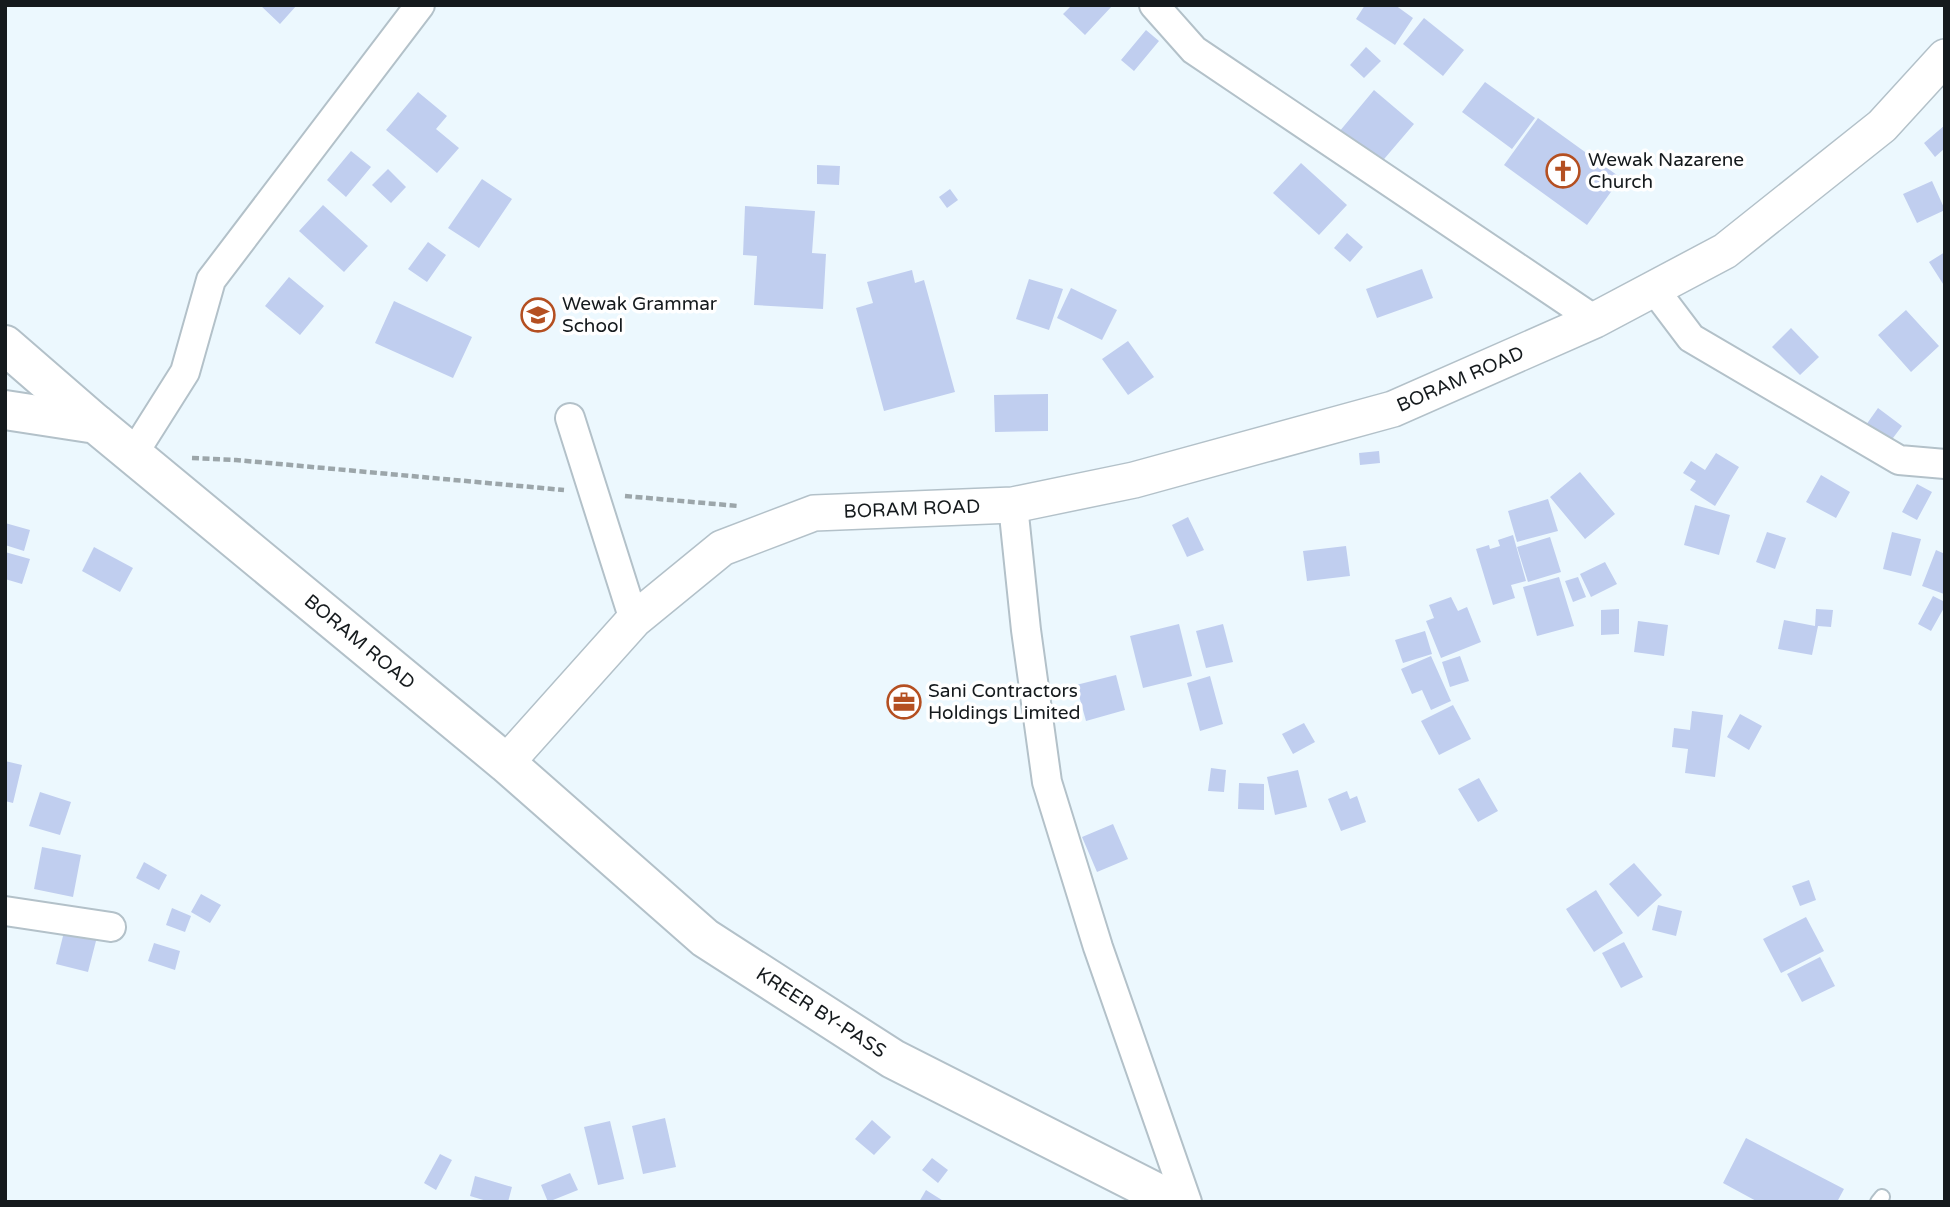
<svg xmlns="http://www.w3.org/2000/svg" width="1950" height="1207" font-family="'Varela Round',sans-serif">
	<rect width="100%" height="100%" fill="#ecf8fe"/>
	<path fill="#c0ceef" d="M260 5H297L280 24Z
		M1072 5H1113L1085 35 1063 14Z
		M1365 5H1395L1413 18 1395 45 1356 19Z
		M1424 18 1464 50 1443 76 1403 44Z
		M1146 30 1159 41 1134 71 1121 60Z
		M1366 47 1381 61 1364 78 1350 65Z
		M1485 82 1535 118 1512 149 1462 112Z
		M1374 90 1414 124 1379 165 1339 132Z
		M418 92 447 116 436 129 459 148 437 173 386 130Z
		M1538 118 1621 178 1587 225 1504 165Z
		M1945 125V148L1935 157 1924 143Z
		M351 151 371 167 346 197 327 180Z
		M1301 163 1347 205 1319 235 1273 193Z
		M817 165 840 166 839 185 817 184Z
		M388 169 406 187 391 203 372 185Z
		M482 179 512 199 479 248 448 228Z
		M1932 181 1945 210 1917 223 1903 194Z
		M950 189 958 200 947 208 939 197Z
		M323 205 368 246 344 272 299 231Z
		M745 206 815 211 812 253 826 254 823 309 754 305 757 256 743 255Z
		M1347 233 1363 247 1350 262 1334 248Z
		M428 242 446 255 427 282 408 269Z
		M1945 252V287L1929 262Z
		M1422 269 1433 298 1377 318 1366 289Z
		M912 270 915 283 924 280 955 392 884 411 856 308 873 303 867 282Z
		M289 277 324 306 300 335 265 306Z
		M1029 279 1063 289 1049 330 1016 319Z
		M1071 288 1117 310 1102 340 1057 318Z
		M394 301 472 337 453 378 375 343Z
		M1906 310 1939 346 1911 372 1878 335Z
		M1791 328 1819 357 1800 375 1772 347Z
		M1128 341 1154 377 1128 395 1102 359Z
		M1048 394V431L995 432 994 395Z
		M1878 408 1902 426 1890 442 1866 425Z
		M1379 451 1380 463 1360 465 1359 453Z
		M1716 453 1739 467 1715 506 1690 490 1696 481 1683 473 1691 461 1705 470Z
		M1580 472 1615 514 1585 539 1550 497Z
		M1821 475 1850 492 1836 518 1806 502Z
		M1917 484 1932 492 1917 520 1902 512Z
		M1548 499 1558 531 1517 542 1508 511Z
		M1695 505 1730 515 1719 555 1684 545Z
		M1188 517 1204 550 1187 557 1172 525Z
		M5 523 30 530 24 551 5 545Z
		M1767 532 1786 538 1775 569 1756 562Z
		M1892 532 1921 539 1911 576 1883 569Z
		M1513 535 1526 581 1511 585 1515 598 1493 605 1476 549 1489 545 1490 549 1500 546 1498 540Z
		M1550 537 1561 572 1528 582 1517 547Z
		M1346 546 1350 576 1307 581 1303 551Z
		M94 547 133 568 120 592 82 571Z
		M1936 550 1945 554 1944 594 1922 586Z
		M5 552 30 559 22 584 5 579Z
		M1605 562 1617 584 1591 597 1580 574Z
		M1559 577 1574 626 1537 636 1523 587Z
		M1578 577 1586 597 1573 602 1565 581Z
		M1933 596 1945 602V606L1931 631 1918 624Z
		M1451 597 1458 611 1467 607 1481 642 1441 658 1426 621 1434 618 1429 605Z
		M1619 609V634L1601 635V610Z
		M1816 609 1833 610 1831 627 1818 626 1812 655 1778 649 1784 620 1815 626Z
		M1638 621 1668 625 1664 656 1634 652Z
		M1179 624 1192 676 1143 688 1130 636Z
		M1223 624 1233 662 1206 668 1196 631Z
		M1425 631 1432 654 1403 663 1395 640Z
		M1431 656 1451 701 1431 710 1422 690 1412 694 1401 669Z
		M1460 656 1469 681 1450 687 1442 662Z
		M1116 675 1125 710 1086 721 1076 685Z
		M1210 676 1223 724 1200 731 1187 683Z
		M1453 705 1471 739 1439 755 1421 721Z
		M1692 711 1723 715 1715 777 1685 773 1688 749 1672 747 1674 728 1690 730Z
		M1740 714 1762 726 1749 750 1727 737Z
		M1304 723 1315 742 1293 754 1282 734Z
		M5 761 22 765 13 803 5 801Z
		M1211 768 1226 770 1224 792 1208 791Z
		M1298 770 1307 807 1275 815 1267 777Z
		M1479 778 1498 811 1478 822 1458 789Z
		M1239 783 1264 784V810L1238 809Z
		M1347 791 1350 799 1357 796 1366 822 1341 831 1328 799Z
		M40 792 71 802 60 835 29 826Z
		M1113 824 1128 859 1097 872 1082 837Z
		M42 847 81 855 73 897 34 889Z
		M144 862 167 875 159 890 136 878Z
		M1634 863 1662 895 1638 917 1609 884Z
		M1809 880 1816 900 1800 906 1792 886Z
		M1596 890 1623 933 1594 952 1566 909Z
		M201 894 221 905 210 923 191 912Z
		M1658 905 1682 911 1676 936 1652 930Z
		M172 908 191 916 185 932 166 925Z
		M1806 917 1824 951 1781 973 1763 939Z
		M65 928 97 937 88 972 56 964Z
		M1624 942 1643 977 1621 988 1602 953Z
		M154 943 180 951 175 970 148 961Z
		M1820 957 1835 986 1802 1002 1787 974Z
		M665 1118 676 1167 643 1174 632 1126Z
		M872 1120 891 1137 874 1155 855 1139Z
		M610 1121 624 1179 598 1185 584 1127Z
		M1746 1138 1844 1189 1837 1202H1758L1723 1183Z
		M440 1154 452 1160 436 1190 424 1183Z
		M932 1158 948 1170 938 1183 922 1170Z
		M570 1173 578 1190 548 1202 541 1185Z
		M475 1176 512 1187 508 1202H490L470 1196Z
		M926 1190 945 1202H919Z"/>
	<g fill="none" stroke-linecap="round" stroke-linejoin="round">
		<defs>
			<path id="service" d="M1878 1202 1882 1197"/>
			<path id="minor" d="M1154 5 1194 50 1595 320
				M1654 289 1691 338 1899 460 1945 464
				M570 418 634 620
				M132 456 185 372 211 280 420 5
				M1013 505 1026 630 1047 782 1098 947 1187 1202
				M5 911 111 927"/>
			<g id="tertiary">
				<path id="s1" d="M506 763 634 620 722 548 814 513 1013 505 1134 480 1393 409 1595 320 1725 251 1882 126 1945 57"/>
			</g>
			<g id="secondary">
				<path id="s2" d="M5 410 96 424 506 763 705 938 893 1059 1175 1202"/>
			</g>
			<path id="primary" d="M5 345 96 424"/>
		</defs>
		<use href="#service" stroke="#b3c1c9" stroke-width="18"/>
		<use href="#minor" stroke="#b3c1c9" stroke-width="32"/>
		<use href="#tertiary" stroke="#b3c1c9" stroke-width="38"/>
		<use href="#secondary" stroke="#b3c1c9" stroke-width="42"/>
		<use href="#primary" stroke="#b3c1c9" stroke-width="42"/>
		<path stroke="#9ca6aa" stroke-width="4.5" stroke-dasharray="7 3.5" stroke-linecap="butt" d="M192 458 236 460 564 490
			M625 496 738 506"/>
		<use href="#service" stroke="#fff" stroke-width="14"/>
		<use href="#minor" stroke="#fff" stroke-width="28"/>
		<use href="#tertiary" stroke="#fff" stroke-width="35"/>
		<use href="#secondary" stroke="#fff" stroke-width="38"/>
		<use href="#primary" stroke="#fff" stroke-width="38"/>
	</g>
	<defs>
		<symbol id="church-ring" viewBox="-11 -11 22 22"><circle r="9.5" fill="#fff" stroke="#b44f21" stroke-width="1.5"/><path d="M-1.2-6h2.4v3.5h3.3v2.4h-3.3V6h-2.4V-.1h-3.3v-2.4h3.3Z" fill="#b44f21"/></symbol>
		<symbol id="school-ring" viewBox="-11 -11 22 22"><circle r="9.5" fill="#fff" stroke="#b44f21" stroke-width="1.5"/><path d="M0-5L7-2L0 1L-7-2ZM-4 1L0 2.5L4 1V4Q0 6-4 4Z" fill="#b44f21"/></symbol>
		<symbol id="office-ring" viewBox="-11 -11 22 22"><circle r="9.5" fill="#fff" stroke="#b44f21" stroke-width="1.5"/><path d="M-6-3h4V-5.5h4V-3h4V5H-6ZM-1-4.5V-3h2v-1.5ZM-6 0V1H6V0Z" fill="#b44f21"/></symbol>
	</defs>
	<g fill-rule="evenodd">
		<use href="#church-ring" x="1544" y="152" width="38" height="38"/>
		<use href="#school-ring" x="519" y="296" width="38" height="38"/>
		<use href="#office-ring" x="885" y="683" width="38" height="38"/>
	</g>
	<g text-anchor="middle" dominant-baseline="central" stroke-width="7" stroke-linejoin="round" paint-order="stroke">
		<g font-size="19" fill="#151a1d" stroke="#fff" text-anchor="start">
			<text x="1588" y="160">Wewak Nazarene<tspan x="1588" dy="22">Church</tspan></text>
			<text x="562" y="304">Wewak Grammar<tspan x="562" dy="22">School</tspan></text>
			<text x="928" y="691">Sani Contractors<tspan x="928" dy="22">Holdings Limited</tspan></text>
		</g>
		<g font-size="19" fill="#151a1d" stroke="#fff">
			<text stroke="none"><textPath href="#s1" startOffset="1069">BORAM ROAD</textPath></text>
			<text stroke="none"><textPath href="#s1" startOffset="502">BORAM ROAD</textPath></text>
			<text stroke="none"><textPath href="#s2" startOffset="434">BORAM ROAD</textPath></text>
			<text stroke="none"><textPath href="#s2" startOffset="1027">KREER BY-PASS</textPath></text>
		</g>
	</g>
	<rect width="1950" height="1207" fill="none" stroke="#151a1d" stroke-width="14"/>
</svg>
